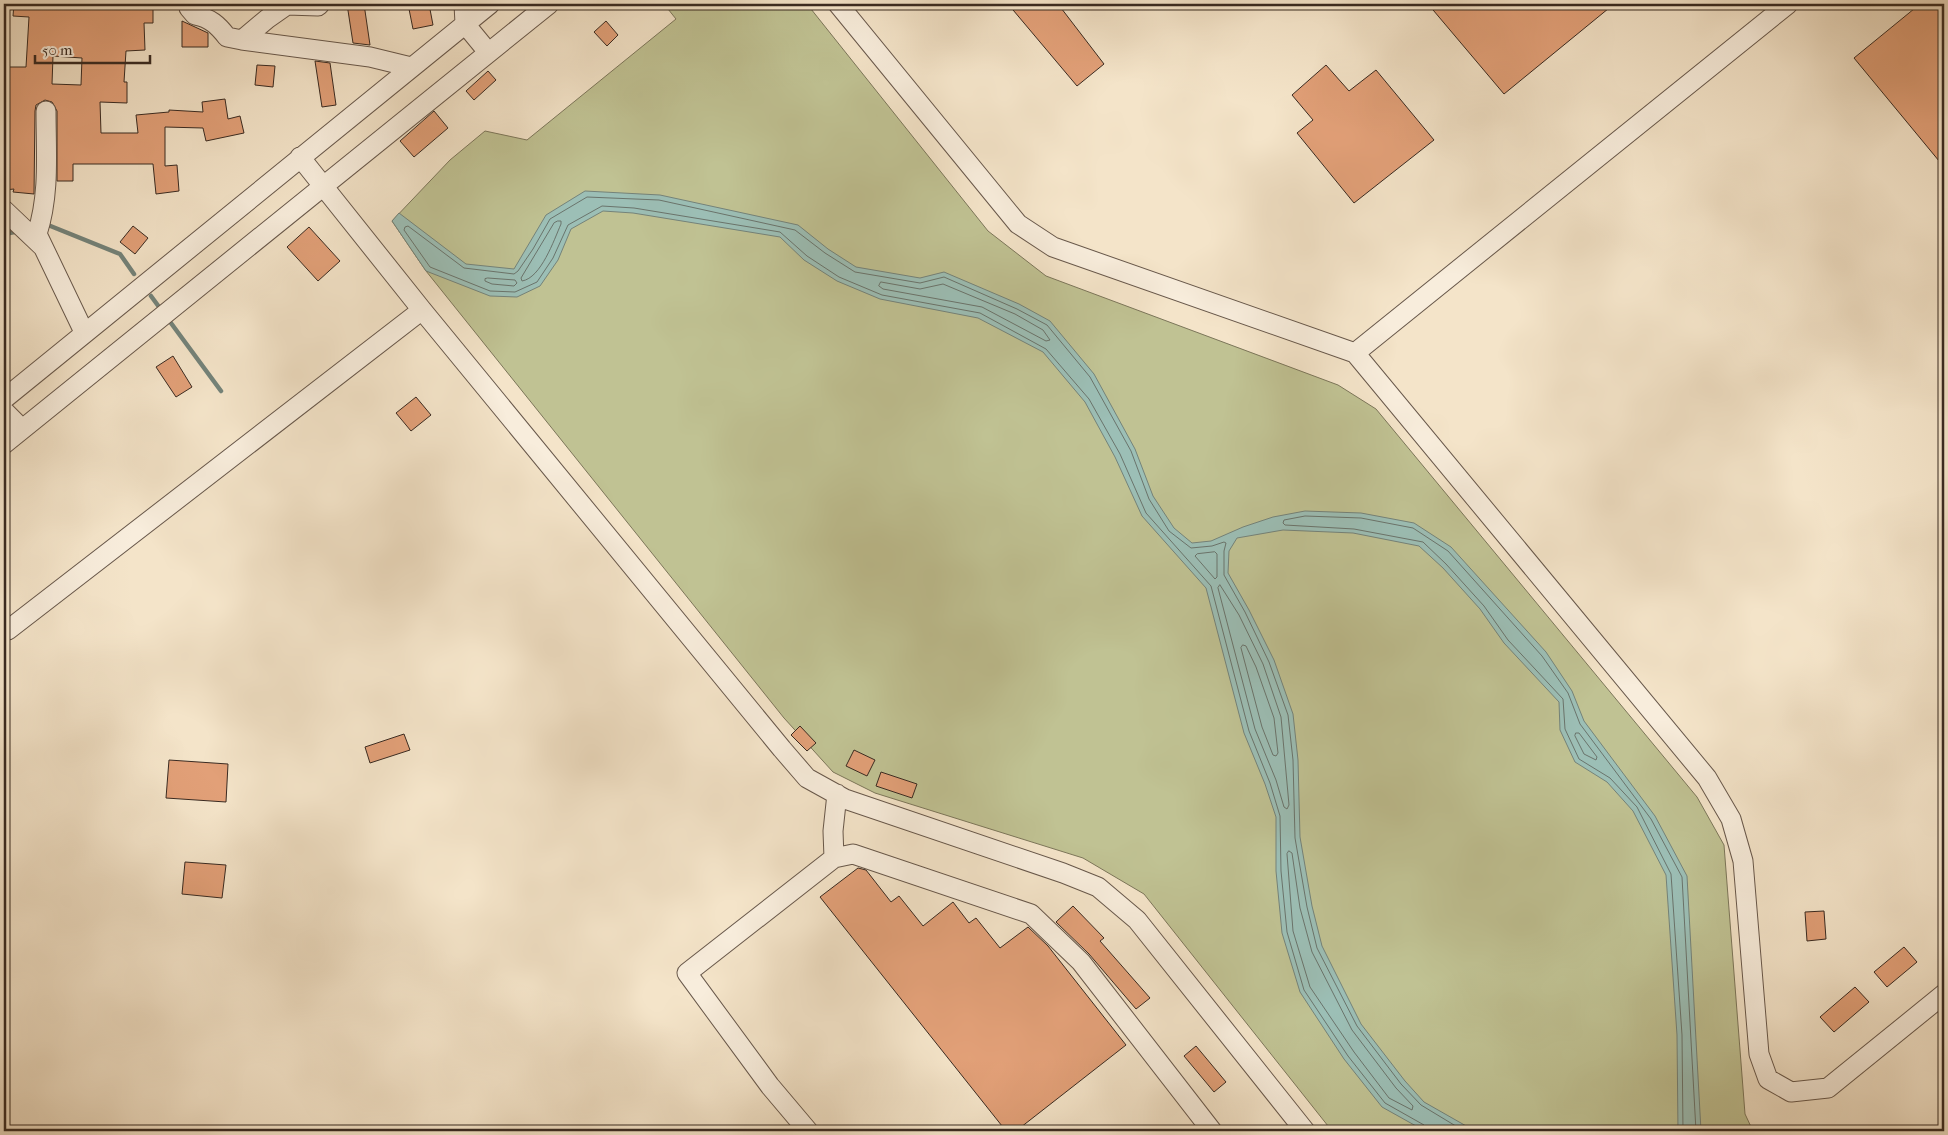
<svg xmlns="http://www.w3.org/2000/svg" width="1948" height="1135" font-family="'IM FELL French Canon',serif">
	<rect width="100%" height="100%" fill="#f4e4c9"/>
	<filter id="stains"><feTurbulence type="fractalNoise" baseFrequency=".004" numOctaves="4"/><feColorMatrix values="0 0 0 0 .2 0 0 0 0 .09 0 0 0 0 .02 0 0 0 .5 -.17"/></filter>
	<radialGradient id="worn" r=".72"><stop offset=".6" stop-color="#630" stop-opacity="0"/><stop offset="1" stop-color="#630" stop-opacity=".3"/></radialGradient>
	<path fill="#c0c293" stroke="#7c765a" d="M664 4H807L988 231 1046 276 1338 385 1376 409 1697 797 1724 845 1745 1114 1753 1131H1332L1144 894 1083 858 875 793 833 772 784 718 426 271 392 221 450 160 485 131 527 140 676 19Z"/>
	<path fill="#9cbfb6" stroke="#74837a" d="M585 191 660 195 798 225 828 249 856 267 920 278 944 272 1019 304 1050 321 1094 374 1135 449 1153 496 1174 528 1192 543 1211 541 1243 527 1273 517 1305 511 1361 513 1414 523 1451 547 1546 652 1572 691 1584 721 1655 816 1687 876 1701 1131H1678L1677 1035 1666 875 1633 811 1607 782 1575 762 1560 730 1559 702 1504 643 1480 609 1443 568 1419 546 1353 533 1283 530 1237 538 1229 551 1228 573 1249 610 1274 660 1293 714 1298 760 1300 837 1312 906 1322 946 1361 1024 1405 1081 1424 1102 1475 1131H1425L1382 1107 1344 1059 1300 992 1282 933 1276 871V817L1265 784 1244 733 1206 588 1142 516 1115 457 1085 402 1043 352 978 318 880 299 837 281 804 260 780 237 633 213 603 211 571 229 558 260 540 286 517 297 490 296 426 271 392 221 399 213 466 264 514 269 546 215Z"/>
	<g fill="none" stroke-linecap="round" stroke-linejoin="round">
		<path stroke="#6a746c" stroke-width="1" d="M558 221H561V224C554 240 541 278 522 281L521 278 554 223Z
			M488 278 515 280 517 283 514 286 492 284 485 281V279Z
			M881 282 920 289 943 284 1015 314 1043 330 1050 340 1046 341 982 307 883 289 879 286Z
			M1215 552 1217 554V577L1215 579 1195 556 1197 554Z
			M1220 585 1239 615 1263 664 1281 717 1289 805 1287 809 1284 807 1276 780 1255 729 1218 588Z
			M1243 645 1246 646 1256 667 1274 718 1278 753 1276 756 1273 755 1262 727 1241 648Z
			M1576 733H1579L1597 757 1596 760 1584 754 1575 736Z
			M1289 851 1292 853 1300 908 1312 952 1352 1030 1396 1088 1413 1106 1412 1110 1389 1098 1354 1052 1310 987 1293 931 1287 854Z
			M1426 1131 1424 1125 1385 1103 1348 1056 1304 990 1287 932 1281 871 1280 816 1270 783 1249 731 1211 586 1146 513 1120 454 1089 399 1046 349 980 313 882 295 839 277 807 256 780 232 634 208 602 206 568 225 553 258 537 282 515 292 490 291 430 267 404 230 405 227 408 226 464 268 514 274 518 271 533 249 550 219 587 197 659 200 795 230 825 253 855 272 920 283 944 277 1017 309 1047 325 1090 377 1131 451 1149 499 1169 531 1191 548 1212 546 1224 542 1226 543 1224 551V575L1245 612 1269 662 1288 715 1293 760 1295 838 1307 907 1317 948 1357 1026 1401 1084 1421 1105 1464 1131
			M1683 1131 1682 1035 1671 874 1637 807 1610 778 1579 759 1565 729 1563 699 1508 640 1484 606 1446 564 1423 542 1354 529 1285 525 1283 523 1284 520 1305 516 1361 518 1413 528 1448 551 1542 656 1568 693 1580 724 1651 819 1682 877 1696 1131"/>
		<path stroke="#74837a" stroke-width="4.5" d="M44 226 48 225 120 254 134 274
			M4 234 20 231
			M151 296 162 311
			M168 319 221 391"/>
	</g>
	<path fill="#e2a078" stroke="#392a21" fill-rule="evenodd" d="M14 4H117L153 6V23H144L145 50 126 51 124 82H127V103L100 102 101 133H138L136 115 169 112V110L203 112 202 102 225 99 228 119 240 116 244 133 206 141 203 128 165 127V166L177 165 179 191 156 194 153 164H73V181H57V111L52 102 45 100 36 105 35 111 34 194 13 192 14 189 4 190V139L9 102 4 101V67H26L29 17 13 16ZM53 56 82 58 81 85 52 84Z
		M347 4H364L370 45 353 43Z
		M408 4H429L433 25 413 29Z
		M1008 4H1058L1104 64 1077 86Z
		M1428 4H1614L1504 94Z
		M1920 4H1944V167L1854 58Z
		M182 21 208 33V47H182Z
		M606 21 618 35 607 46 594 32Z
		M315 61 330 63 336 105 322 107Z
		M257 65 275 66 273 87 255 85Z
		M1326 65 1349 91 1376 70 1434 140 1354 203 1297 133 1313 120 1292 95Z
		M488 71 496 80 474 100 466 91Z
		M434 111 448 128 414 157 400 141Z
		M133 226 148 238 135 254 120 242Z
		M309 227 340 261 318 281 287 247Z
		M173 356 192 387 176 397 156 367Z
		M416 397 431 415 411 431 396 413Z
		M800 726 816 743 807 751 791 735Z
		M404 734 410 750 370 763 365 747Z
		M854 750 875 760 867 776 846 766Z
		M169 760 228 764 226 802 166 798Z
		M881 772 917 784 912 798 876 786Z
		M185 862 226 865 222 898 182 894Z
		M858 868 866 870 891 902 899 896 923 926 953 902 969 923 976 918 1000 948 1028 927 1048 946 1126 1045 1016 1131H1006L820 897Z
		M1073 906 1104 938 1100 941 1150 998 1136 1009 1089 954 1056 922Z
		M1824 911 1826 939 1807 941 1805 912Z
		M1904 947 1917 962 1887 987 1874 972Z
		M1855 987 1869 1002 1834 1032 1820 1017Z
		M1196 1046 1226 1082 1214 1092 1184 1056Z"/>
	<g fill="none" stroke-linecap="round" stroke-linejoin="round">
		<defs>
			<path id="minor" d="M189 4V8L195 15C210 18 218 25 227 37L242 40 267 19 287 5 318 6 320 4
				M464 4 465 24 488 52
				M838 4 1018 224 1053 247 1355 353 1707 778 1731 819 1743 861 1759 1054 1768 1079 1791 1092 1828 1088 1944 994
				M242 40 370 57 411 67
				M46 111C46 152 50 194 37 234L84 332
				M300 157 422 310 782 749 807 778 845 799 1063 873 1098 887 1137 920 1305 1131
				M4 210 43 247
				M1355 353 1788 4
				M4 399 490 4
				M4 411 22 429
				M4 444 549 4
				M8 630 422 310
				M834 858 833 831 837 794
				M808 1131 770 1086 687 973 834 858 853 854 1031 914 1081 962 1212 1131"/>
		</defs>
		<use href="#minor" stroke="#68584b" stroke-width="21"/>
		<use href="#minor" stroke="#f8eddc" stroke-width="19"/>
	</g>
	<rect width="1948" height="1135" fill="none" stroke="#f4e4c9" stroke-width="20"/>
	<rect x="5" y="5" width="1938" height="1125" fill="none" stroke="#392a21" stroke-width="2.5"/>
	<rect x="10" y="10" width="1928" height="1115" fill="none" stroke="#392a21"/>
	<path d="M35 55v8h115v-8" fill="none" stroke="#392a21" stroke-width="2.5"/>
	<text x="42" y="55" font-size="15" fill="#392a21" stroke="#f8eddc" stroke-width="4" paint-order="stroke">50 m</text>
	<rect width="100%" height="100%" filter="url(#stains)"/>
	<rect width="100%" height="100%" fill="url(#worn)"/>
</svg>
